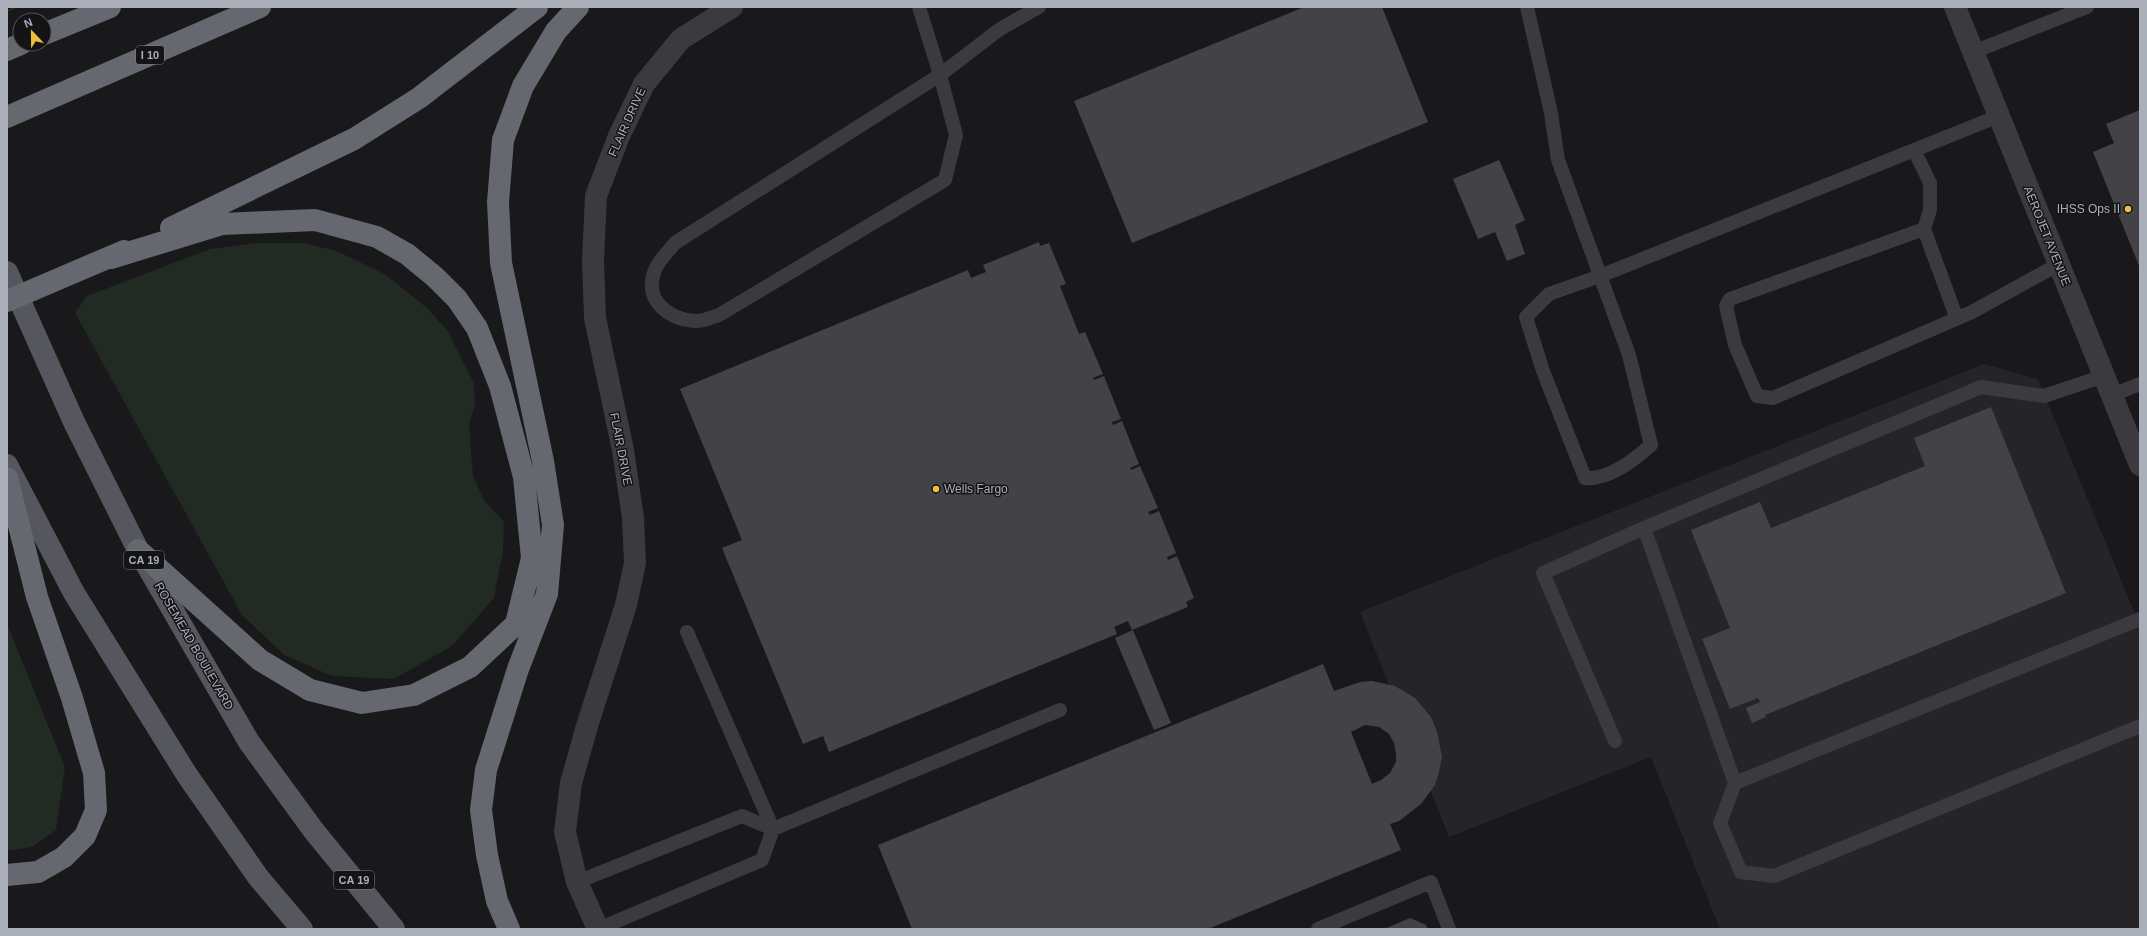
<svg xmlns="http://www.w3.org/2000/svg" width="2147" height="936" font-family="Helvetica,sans-serif">
	<rect width="100%" height="100%" fill="#19181a"/>
	<path fill="#252427" d="M1984 364 2038 379 2140 626V929H1720L1651 757 1449 837 1360 612Z"/>
	<path fill="#222a24" d="M256 243H304L337 251 386 275 428 309 447 330 474 383 475 405 469 424 473 476 484 500 504 522 503 551 494 598 452 646 394 679 332 676 284 655 242 615 75 313 87 296 210 249Z
		M7 624 65 767 56 830 32 847 7 851Z"/>
	<path fill="#434347" fill-rule="evenodd" d="M1304 7H1382L1428 122 1132 243 1074 101Z
		M2140 110V268L2093 152 2114 143 2106 124Z
		M1499 160 1525 220 1515 225 1525 254 1507 261 1495 232 1478 239 1453 179Z
		M1039 242 1040 246 1049 243 1066 284 1060 286 1079 334 1085 332 1103 374 1093 378 1094 380 1104 376 1121 419 1112 422 1113 425 1122 421 1139 464 1130 468 1131 470 1140 466 1158 508 1148 512 1150 515 1159 511 1176 553 1167 557 1168 560 1177 556 1194 598 1186 602 1188 607 1132 630 1128 621 1114 627 1117 634 829 752 823 736 803 744 722 548 742 540 680 389 968 270 971 278 986 272 983 265Z
		M1991 407 2066 593 1765 715 1766 717 1752 723 1746 708 1760 702 1758 698 1730 709 1702 639 1730 628 1691 530 1760 502 1771 528 1925 466 1914 438Z
		M1133 630 1171 723 1154 730 1115 638Z
		M1323 664 1334 691 1360 682 1372 681 1395 686 1415 698 1431 717 1437 732 1442 757 1439 772 1435 785 1421 804 1399 821 1390 824 1401 850 1208 929H912L878 845ZM1365 725 1379 727 1389 734 1394 743 1396 754V762L1390 773 1381 780 1372 784 1351 732Z
		M1410 918 1426 925 1428 929H1384Z"/>
	<g fill="none" stroke-linecap="round" stroke-linejoin="round">
		<path stroke="#3a3a3f" stroke-width="14" d="M919 7 940 75 956 135 945 180 719 315C712 317 702 322 695 321 668 319 643 300 655 270 658 261 669 251 675 243L940 75 1000 29 1039 7
			M1527 7 1551 113 1558 160 1629 355 1651 445C1634 460 1609 480 1585 478L1543 371 1526 317 1549 294 1600 276 1999 116
			M1973 52 2087 7
			M1914 150 1930 183V210L1924 229 1730 299 1726 306 1735 345 1757 396 1773 398 1972 312 2059 264
			M1924 229 1957 319
			M2112 395 2140 384
			M1644 528 1735 783
			M2140 619 1735 783 1720 823 1741 872 1774 876 2140 726
			M687 632 773 829 1060 710
			M1615 741 1543 573 1644 528 1981 387 2044 396 2104 376
			M577 882 742 816 773 829 762 860 598 929
			M1318 929 1431 882 1449 929"/>
		<path stroke="#3a3a3f" stroke-width="22" d="M1955 7 2140 465
			M598 929 577 882 565 832 571 783 587 726 626 605 635 563 633 518 623 450 595 318 593 260 596 196 619 136 644 84 681 39 732 7"/>
		<path stroke="#56575e" stroke-width="22" d="M7 272 74 422 138 550 249 742 314 831 394 929
			M7 465 74 593 187 775 258 877 302 929"/>
		<path stroke="#666870" stroke-width="22" d="M44 34 110 7
			M7 50 21 44
			M7 117 260 7
			M171 228 354 139 419 98 537 7
			M111 258 222 224 315 220 377 237 407 254 435 277 457 299 477 328 500 386 524 477 532 558 516 624 470 667 414 695 362 703 310 690 260 660 138 550
			M7 301 124 251
			M7 478 37 597 72 698 94 773 96 810 85 836 64 857 38 872 7 875
			M509 929 497 901 487 855 481 810 486 770 518 669 547 594 553 525 543 461 501 263 498 202 503 140 523 86 556 31 578 7"/>
		<defs>
			<path id="rail" d="M7 9 12 7"/>
		</defs>
		<use href="#rail" stroke="#4f5056" stroke-width="4.5"/>
		<use href="#rail" stroke="#141316" stroke-width="3" stroke-dasharray="9" stroke-linecap="butt"/>
	</g>
	<g fill="#ecbf3f" stroke="#141316" stroke-width="1.5">
		<circle cx="2128" cy="209" r="4"/>
		<circle cx="936" cy="489" r="4"/>
	</g>
	<g text-anchor="middle" dominant-baseline="central" stroke-width="3" stroke-linejoin="round" paint-order="stroke">
		<g fill="#141316" stroke="#7e8089" stroke-width="1">
			<rect x="136" y="46" width="28" height="18" rx="3"/>
			<rect x="124" y="551" width="40" height="18" rx="3"/>
			<rect x="334" y="871" width="40" height="18" rx="3"/>
		</g>
		<g font-size="11" font-weight="bold" fill="#abafba">
			<text x="150" y="55">I 10</text>
			<text x="144" y="560">CA 19</text>
			<text x="354" y="880">CA 19</text>
		</g>
		<g font-size="12" fill="#abafba" stroke="#141316">
			<text transform="translate(627 122) rotate(-66)">FLAIR DRIVE</text>
			<text transform="translate(2047 236) rotate(68)">AEROJET AVENUE</text>
			<text transform="translate(621 449) rotate(79)">FLAIR DRIVE</text>
			<text transform="translate(194 646) rotate(60)">ROSEMEAD BOULEVARD</text>
		</g>
		<g font-size="12" fill="#abafba" stroke="#141316" text-anchor="end">
			<text x="2120" y="209">IHSS Ops II</text>
			<text x="944" y="489" text-anchor="start">Wells Fargo</text>
		</g>
	</g>
	<rect width="2147" height="936" fill="none" stroke="#abafba" stroke-width="16"/>
	<g transform="translate(32 32) rotate(338)"><circle r="19" fill="#141316" stroke="#505158"/>
	<path d="M0-3L7 15L0 10L-7 15Z" fill="#ecbf3f"/>
	<text y="-6" font-size="11" font-weight="bold" text-anchor="middle" fill="#abafba">N</text>
	</g>
</svg>
